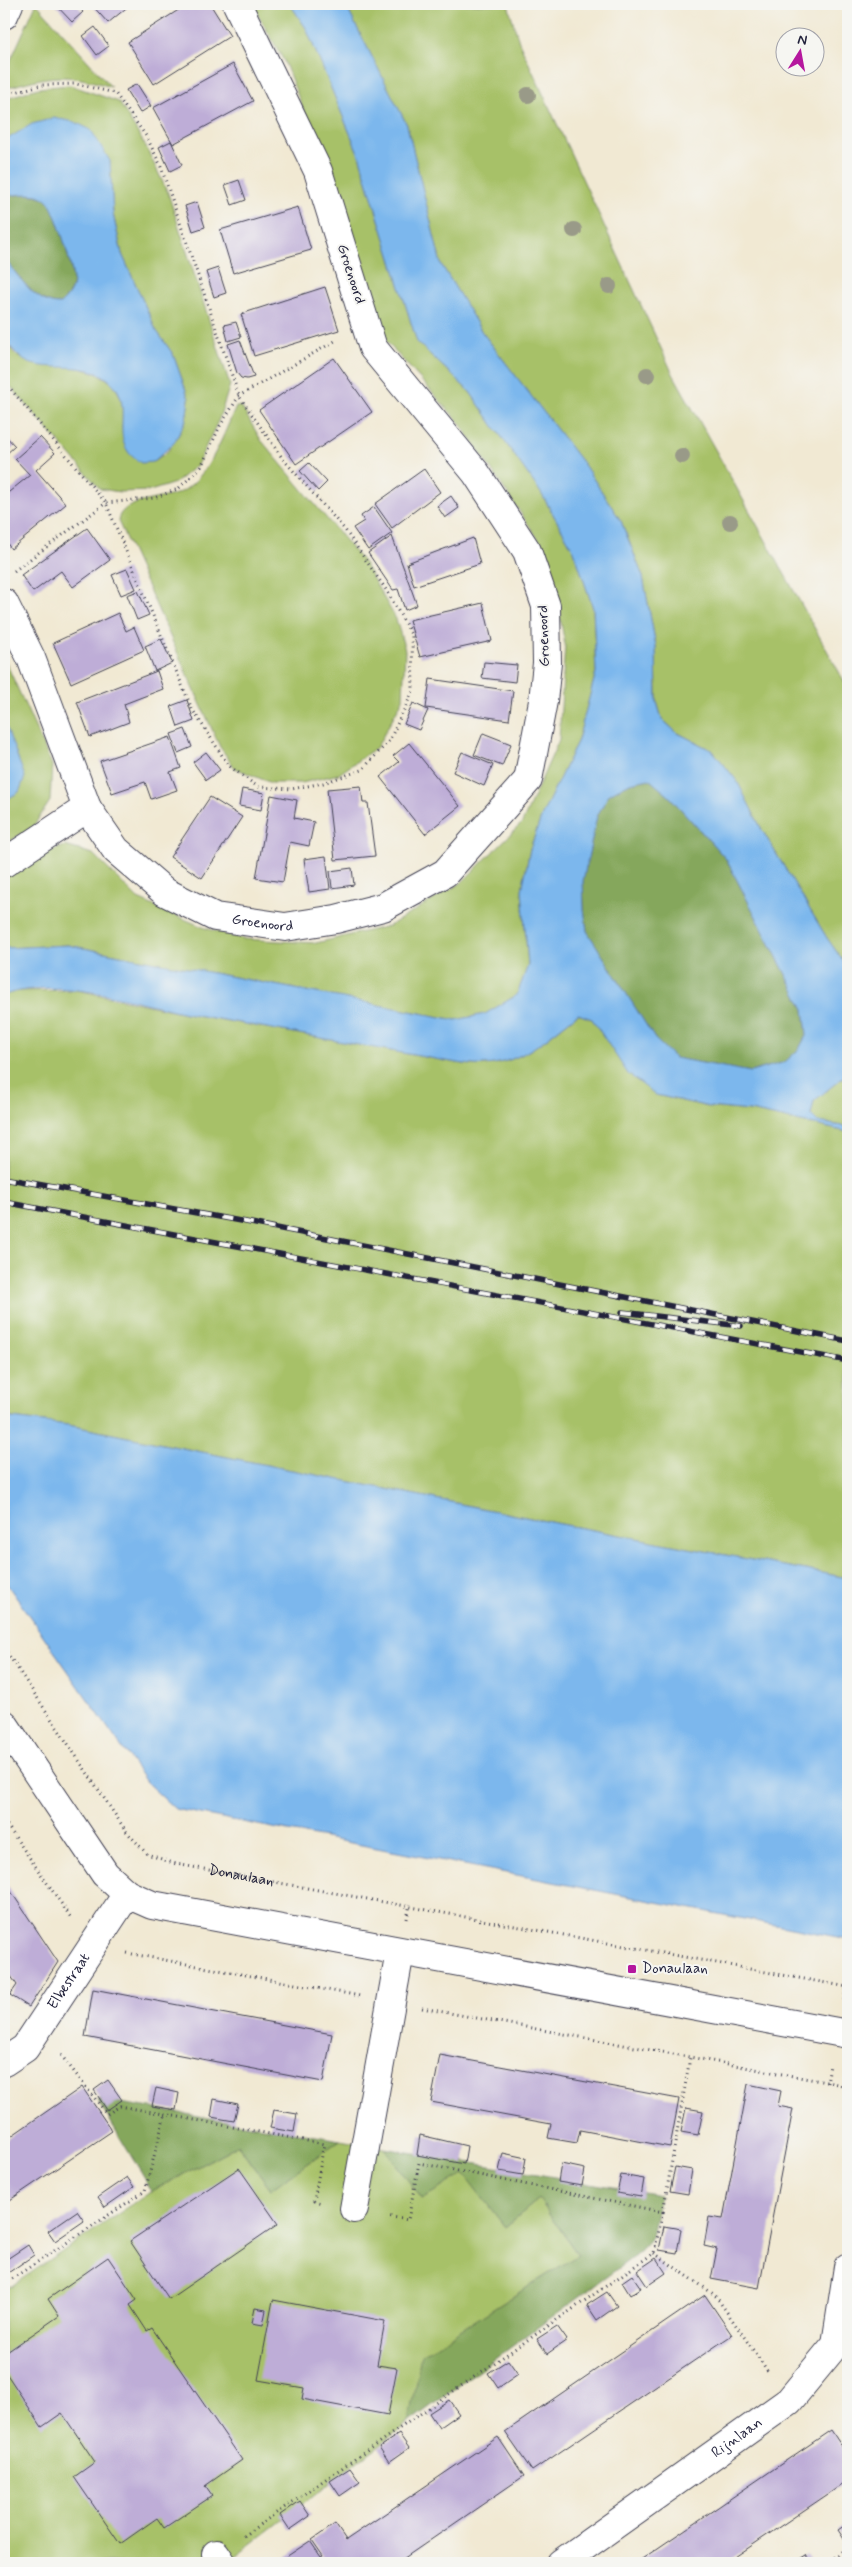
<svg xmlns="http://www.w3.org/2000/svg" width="852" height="2567" font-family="Mynerve,sans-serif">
	<rect width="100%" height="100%" fill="#f6f6f2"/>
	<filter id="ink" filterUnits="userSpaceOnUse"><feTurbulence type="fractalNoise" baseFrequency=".02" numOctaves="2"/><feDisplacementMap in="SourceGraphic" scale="10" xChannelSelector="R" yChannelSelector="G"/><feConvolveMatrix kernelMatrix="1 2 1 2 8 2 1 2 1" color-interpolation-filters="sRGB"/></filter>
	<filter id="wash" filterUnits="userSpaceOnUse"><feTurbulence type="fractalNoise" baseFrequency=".0096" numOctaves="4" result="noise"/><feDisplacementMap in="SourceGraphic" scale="20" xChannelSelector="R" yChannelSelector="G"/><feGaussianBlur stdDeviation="1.12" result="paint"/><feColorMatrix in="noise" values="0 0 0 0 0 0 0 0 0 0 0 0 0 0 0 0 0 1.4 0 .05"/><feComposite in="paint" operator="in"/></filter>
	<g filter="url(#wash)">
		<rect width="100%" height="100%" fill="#f1e9d3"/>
		<path fill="#a7c167" stroke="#647251" d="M36 4H37L111 87C65 72 49 75 4 89V75Z
			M252 4H290L306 28 359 155 417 342 470 392 541 493 574 551 593 608 596 672 578 740 542 815 530 849 522 890 528 965 517 995 485 1014 456 1020 68 945 4 948V878L35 856 65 846 93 854 138 899 205 928 243 939 316 943 389 926 461 883 522 823 559 740 565 645 549 555 459 422 383 338 329 174 284 61Z
			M345 4H508L519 42 672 372 848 688V968L827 938 762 830 737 781 713 751 676 732 662 719 657 702 656 646 643 577 621 521 585 466 482 332 441 264 407 125Z
			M70 85 119 102 145 145 168 193 230 385 219 419 197 465 175 483 150 491 120 492 100 489 4 379V339C8 344 13 354 19 357 24 360 35 360 41 361 85 370 130 369 122 428L153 462 168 451 179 434 186 420 189 399 173 354 156 330 122 254 113 214 110 161 7 140 4 141V99L38 88Z
			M241 406 261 440 364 563 396 619 405 650 403 699 377 747 339 774 302 783H271L235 768 220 747 118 521C120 498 166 501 183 491 211 473 223 435 236 407Z
			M4 658 52 765 50 801 33 827 4 845Z
			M77 990 190 1014 446 1061C458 1063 472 1066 484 1065 523 1063 549 1036 578 1014L592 1019 610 1043 656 1095 709 1107 750 1111 848 1132V1578L545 1521 68 1425 4 1417V995L17 991Z
			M848 1073V1127L817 1122 811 1115 814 1101Z
			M340 2140 384 2148 422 2199 464 2173 505 2227 539 2199 578 2255 422 2355 408 2423 227 2563H4V2291L152 2191 238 2145 271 2189Z"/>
		<path fill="#85a75c" stroke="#54644c" d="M28 194C33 195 43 196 47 200 55 206 73 269 73 281 72 290 67 298 60 304 36 305 19 275 4 258V196Z
			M649 779 669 796 726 859 804 1009 807 1034 799 1049 785 1062 751 1072 674 1058 655 1039 587 931 584 909 583 881 597 816 609 794 630 783Z
			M97 2099 340 2140 271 2189 238 2145 152 2191Z
			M384 2148 660 2195 652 2237 632 2258 408 2423 421 2355 578 2255 539 2199 505 2227 464 2174 422 2199Z"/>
		<path fill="#7bb7ed" stroke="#4e6c94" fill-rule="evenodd" d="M290 4H345L407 125 441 264 482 332 585 466 621 521 643 577 656 646 657 702 662 719 676 732 713 751 737 781 762 830 827 938 848 968V1073L814 1101 811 1115 818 1122 848 1127V1132L750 1111 709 1107 656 1095 628 1074 592 1019 578 1014C548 1036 524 1063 484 1065 472 1066 458 1063 446 1061 361 1045 276 1030 191 1014 134 1002 61 976 4 995V948L68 945 456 1020 485 1014 517 995 528 965 522 890 530 849 542 815 578 740 596 672 593 608 574 551 541 493 470 392 417 342 359 155 306 28ZM649 779 669 796 726 859 804 1009 807 1034 799 1049 785 1062 751 1072 675 1058 655 1039 587 931 584 909 583 881 597 816 609 794 630 783Z
			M54 118 75 122 91 130 110 161 113 214 122 254 156 330 173 354 189 399 186 420 174 443 153 462 141 463C136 459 130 456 127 450 114 429 133 401 110 381 89 361 58 371 32 364 20 361 12 348 4 339V258C18 275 36 305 60 304 67 298 73 290 73 280 73 269 55 205 46 199 35 191 17 195 4 196V141L32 124Z
			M4 721 25 777 19 792 4 801Z
			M4 1417 68 1425 545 1521 848 1578V1939L175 1809 146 1782 4 1580Z"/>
		<g id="blocks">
			<path fill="#beadd7" d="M55 4H76L83 12 72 22Z
				M91 4H131L108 23Z
				M188 4H210L230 36 154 84 128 42Z
				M95 27 109 46 97 55 83 36Z
				M233 64 253 101 173 144 153 108Z
				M137 84 151 106 140 113 126 90Z
				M171 141 182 165 170 171 159 147Z
				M239 180 246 200 232 205 225 185Z
				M197 202 205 227 193 231 185 206Z
				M298 207 311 250 233 273 220 230Z
				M218 268 226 293 214 297 206 272Z
				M325 287 339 330 254 356 241 314Z
				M236 322 241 337 228 341 224 325Z
				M240 340 254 377 247 379 241 378 237 373 228 344Z
				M334 358 372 412 296 464 259 410Z
				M4 434 15 446 4 456Z
				M40 437 55 453 36 470 66 504 11 549 4 539V496L30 475 15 459Z
				M309 463 327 482 318 491 300 471Z
				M424 469 440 492 392 528 375 504Z
				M451 496 459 508 445 518 437 506Z
				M374 507 392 533 368 550 353 528 364 521 361 516Z
				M87 528 110 560 73 587 61 571 33 592 21 575Z
				M392 536 417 605 405 610 398 589 393 590 368 553Z
				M473 538 480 564 414 586 407 563Z
				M127 569 136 589 121 595 112 575Z
				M138 591 149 615 137 620 127 595Z
				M483 603 492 641 420 657 409 620Z
				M118 613 126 631 134 627 144 650 71 683 53 643Z
				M161 639 172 663 155 671 145 646Z
				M484 662 517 665 515 682 482 678Z
				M157 671 163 689 124 704 129 722 90 737 77 702Z
				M430 679 513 691 509 720 426 708Z
				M187 700 194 721 178 727 171 706Z
				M413 703 428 710 419 730 404 724Z
				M185 729 192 747 178 753 171 734Z
				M483 733 511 744 502 766 474 755Z
				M170 737 181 768 170 772 177 790 151 799 145 782 112 793 100 761Z
				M409 743 460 806 425 834 380 777 399 762 393 756Z
				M206 752 220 770 206 780 193 762Z
				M462 752 493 765 484 786 453 772Z
				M361 786 363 803H368L375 856 335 860 327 789Z
				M242 789 264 793 261 810 239 806Z
				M271 795 297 800 294 818 314 822 309 846 290 842 283 882 256 878Z
				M210 797 242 817 202 878 170 857Z
				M326 856 330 889 309 892 304 859Z
				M352 868 354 885 332 888 330 871Z
				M4 1881 58 1962 29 2007 10 1995 17 1985 4 1966Z
				M93 1989 332 2034 323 2082 85 2037Z
				M440 2055 679 2099 670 2147 580 2130 577 2143 548 2138 551 2124 431 2102Z
				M108 2080 122 2100 107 2110 94 2090Z
				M748 2084 781 2091 778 2106 793 2109 759 2288 711 2279 717 2249 704 2246 709 2217 723 2219Z
				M82 2087 112 2131 4 2204V2141Z
				M156 2088 179 2093 176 2110 152 2106Z
				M214 2099 238 2104 234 2121 211 2117Z
				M686 2108 703 2111 698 2135 681 2132Z
				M274 2110 297 2114 294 2132 270 2128Z
				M420 2135 467 2146 464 2164 417 2155Z
				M503 2153 526 2158 523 2175 499 2171Z
				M561 2164 585 2169 582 2186 558 2182Z
				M675 2167 692 2170 688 2194 670 2191Z
				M239 2168 278 2224 169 2299 130 2241Z
				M621 2175 644 2179 641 2197 617 2193Z
				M127 2177 134 2187 105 2207 98 2197Z
				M77 2211 84 2221 55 2241 48 2231Z
				M664 2226 681 2229 677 2253 659 2250Z
				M28 2245 34 2255 5 2275 4 2261Z
				M108 2257 137 2300 130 2305 147 2331 152 2328 242 2460 205 2486 212 2496 164 2528 157 2518 120 2544 74 2477 95 2462 62 2413 42 2427 4 2370V2354L59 2316 48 2299Z
				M656 2258 666 2273 647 2286 637 2271Z
				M632 2275 641 2288 630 2295 622 2282Z
				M607 2292 617 2306 597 2320 587 2305Z
				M705 2295 732 2335 532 2471 505 2432Z
				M273 2300 385 2321 377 2365 397 2368 388 2415 302 2399 304 2388 258 2380Z
				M255 2308 266 2310 263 2325 252 2323Z
				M557 2326 567 2340 547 2354 537 2339Z
				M508 2360 518 2374 498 2388 488 2373Z
				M449 2400 459 2414 439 2428 429 2413Z
				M831 2430 848 2456V2480L834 2490 726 2563H636Z
				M399 2434 409 2448 389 2462 379 2447Z
				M498 2437 524 2476 397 2563H290L286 2557 310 2541 321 2557 323 2556 312 2540 335 2524 346 2540Z
				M350 2468 360 2482 340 2496 330 2481Z
				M300 2501 310 2516 290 2530 280 2515Z
				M848 2523V2541L846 2542 838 2530Z
				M806 2555 811 2563H793Z"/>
		</g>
	</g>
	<g filter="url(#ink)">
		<use href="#blocks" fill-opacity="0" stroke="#414052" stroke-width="1"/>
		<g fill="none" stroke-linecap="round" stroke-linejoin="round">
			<defs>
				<g id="minor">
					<path d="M4 15 9 4"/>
					<path d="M4 603 31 658 87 808"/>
					<path id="s2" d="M4 863 87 808 116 850 165 892 215 917 285 927 336 919 383 907 445 873 528 780 543 701 547 663 546 606 527 551 476 473 373 348 318 171 237 4"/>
					<path id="s3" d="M4 2062 25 2048 127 1894"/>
					<path d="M354 2209 400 1952"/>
					<path d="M216 2554 222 2563"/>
					<path id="s4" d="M561 2563 789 2401 836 2344 848 2267"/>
				</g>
				<path id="tertiary" d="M4 1724 105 1874 127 1894 152 1905 848 2034"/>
			</defs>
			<use href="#minor" stroke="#414052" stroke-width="30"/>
			<use href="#tertiary" stroke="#414052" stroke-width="30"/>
			<g stroke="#414052" stroke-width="3" stroke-dasharray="1 4" stroke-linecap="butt">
				<path d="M4 95 41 85 76 84 115 93 146 136 160 164 239 396 283 459 345 530 387 591 412 636 413 691 389 741 362 770 323 783 292 789 258 787 229 766 192 709 106 503 4 381"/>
				<path d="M14 571 106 503 154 498 178 489 201 467 220 426 239 396 335 341"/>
				<path id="s1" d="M4 1648 126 1831 147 1854 176 1864 848 1987"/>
				<path d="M4 1821 72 1919"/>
				<path d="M407 1919 410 1904"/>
				<path d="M127 1953 360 1996"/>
				<path d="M844 2000 847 1986"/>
				<path d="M422 2008 848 2086"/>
				<path d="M61 2055 107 2114 120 2106 324 2144 314 2201 322 2203"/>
				<path d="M827 2083 830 2065"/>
				<path d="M663 2212 690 2058"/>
				<path d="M654 2253 715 2295 769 2373"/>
				<path d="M4 2284 145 2191 165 2114"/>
				<path d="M243 2536 654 2253 663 2212 419 2163 408 2220 387 2216"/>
				<path d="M826 2563 848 2549"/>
			</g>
			<use href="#minor" stroke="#fff" stroke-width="28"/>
			<use href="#tertiary" stroke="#fff" stroke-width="28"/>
			<defs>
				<path id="rail" d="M4 1178 246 1222 848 1341
					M4 1202 848 1361
					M622 1312 741 1326"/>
			</defs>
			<use href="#rail" stroke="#22223b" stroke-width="5.5"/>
			<use href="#rail" stroke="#f6f6f2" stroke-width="4" stroke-dasharray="11" stroke-linecap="butt"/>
		</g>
		<g fill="#999a88">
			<circle cx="528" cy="95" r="8"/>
			<circle cx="574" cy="230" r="8"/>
			<circle cx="609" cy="286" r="8"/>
			<circle cx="647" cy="375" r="8"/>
			<circle cx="682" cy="456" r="8"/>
			<circle cx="730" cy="522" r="8"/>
		</g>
	</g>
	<rect fill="#b5179e" stroke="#f6f6f2" stroke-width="2" x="627" y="1964" width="10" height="10" rx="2.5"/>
	<g text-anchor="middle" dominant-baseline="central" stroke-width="4" stroke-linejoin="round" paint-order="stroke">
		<g font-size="15" fill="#22223b" stroke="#f6f6f2">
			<text transform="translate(351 274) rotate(72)">Groenoord</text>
			<text transform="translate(544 636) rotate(-92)">Groenoord</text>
			<text stroke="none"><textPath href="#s2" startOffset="319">Groenoord</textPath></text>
			<text stroke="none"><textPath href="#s1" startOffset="348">Donaulaan</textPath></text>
			<text stroke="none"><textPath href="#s3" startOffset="105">Elbestraat</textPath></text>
			<text stroke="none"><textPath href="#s4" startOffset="216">Rijnlaan</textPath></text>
		</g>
		<g font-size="15" fill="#22223b" stroke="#f6f6f2" text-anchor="start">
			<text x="642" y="1969">Donaulaan</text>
		</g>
	</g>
	<rect width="852" height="2567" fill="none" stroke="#f6f6f2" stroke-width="20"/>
	<g transform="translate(800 52) rotate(11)"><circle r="24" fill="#f6f6f2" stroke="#a1a1a9"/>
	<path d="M0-4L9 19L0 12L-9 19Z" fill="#b5179e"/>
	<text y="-8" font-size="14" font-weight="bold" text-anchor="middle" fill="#22223b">N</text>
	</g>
</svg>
